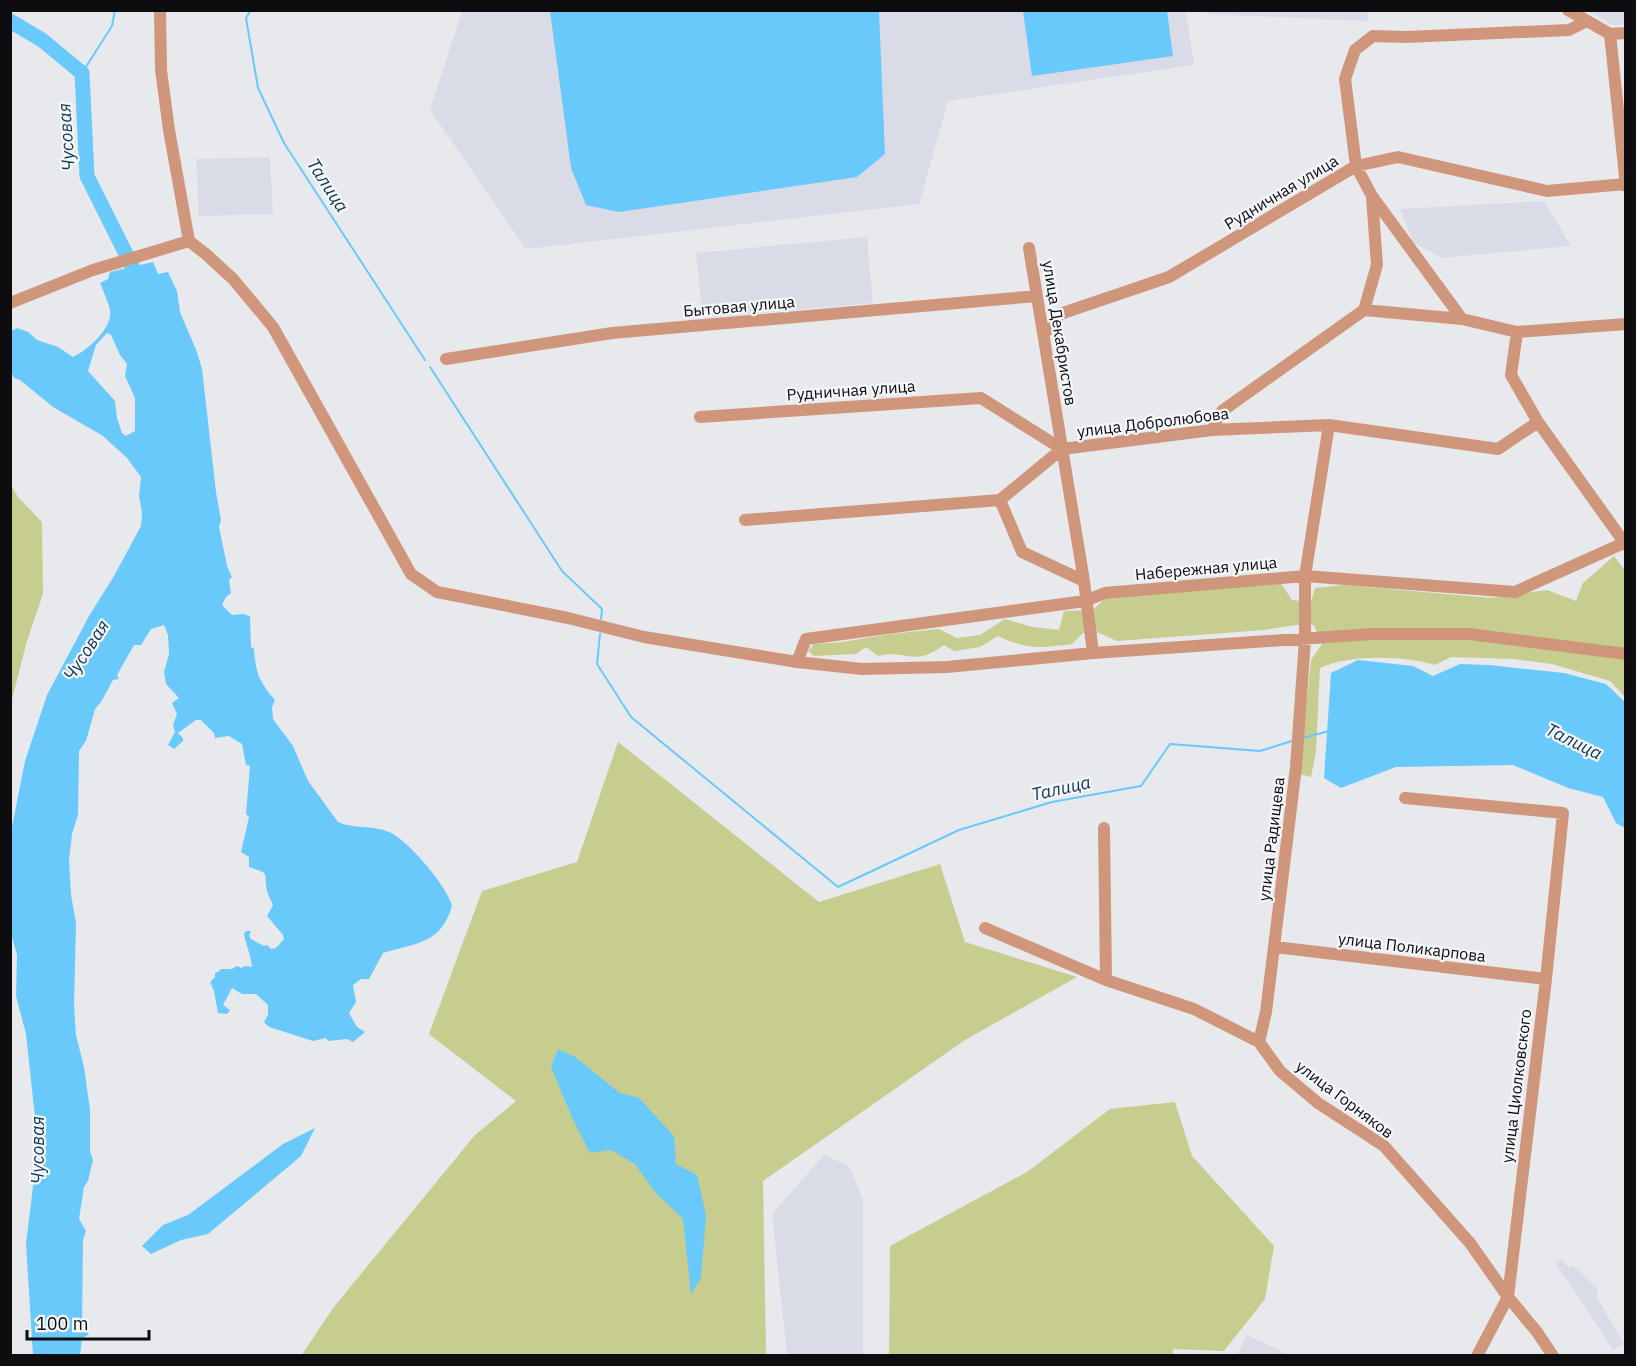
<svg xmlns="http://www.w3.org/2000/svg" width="1636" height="1366" font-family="'IBM Plex Sans',sans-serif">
	<rect width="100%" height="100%" fill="#e8e9ed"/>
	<path fill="#d9dce7" d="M1208 10H1369V11L1367 21 1207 14Z
		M462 11H1186L1194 65 948 101 919 204 526 249 430 110Z
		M1588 11H1625V24L1613 25Z
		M270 157 273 214 199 216 196 159Z
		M1544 201 1571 246 1441 258 1413 242 1400 209Z
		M867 237 873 303 703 318 696 253Z
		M824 1155 849 1166 863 1199V1355H787L772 1214Z
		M1560 1259 1569 1267 1573 1265 1599 1290 1596 1296 1624 1344 1613 1350 1570 1284 1555 1264Z
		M1247 1335 1290 1355H1237Z"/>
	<path fill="#c7cd8e" d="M10 484 18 497 42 522 43 594 27 641 11 703Z
		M1614 556 1624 569 1625 568V697L1610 681 1552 664 1513 659 1451 657 1435 665C1404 656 1351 654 1320 668L1316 751 1311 777 1299 774 1311 660 1322 644 1314 625H1296L1264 630 1117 641 1099 633H1083L1072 644C1042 648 1026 650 998 636L980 647 954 651 944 645C913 668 908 649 878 656L866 647 856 654 814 656 808 651 814 644 842 642 890 634 939 629 957 638 980 635 1005 619 1033 627 1059 630 1064 611 1093 610 1104 599 1280 582 1292 600 1311 602 1315 588 1344 585 1492 598 1547 590 1576 601 1583 583Z
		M618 742 819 902 940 864 965 942 1077 977 965 1040 763 1181 766 1355 301 1356 333 1308 475 1135 516 1101 429 1034 482 891 577 862Z
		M1175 1102 1192 1156 1274 1246 1265 1299 1224 1351 1173 1349V1356L889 1355 890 1246 1027 1172 1110 1109Z"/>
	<path fill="#69c9fb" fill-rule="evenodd" d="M550 11H879L885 154 857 177 619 212 586 205 571 168Z
		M1023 11H1167L1173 56 1032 76Z
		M153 262 158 274 168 272 177 291 180 312 197 352 202 369 216 492 221 520 219 527 227 566 232 577 229 580 231 593 226 597 222 605 232 615 243 614 250 616 251 647 254 649C256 674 259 681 275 700L272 707 273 719 293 746 308 781 338 822C353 829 373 825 389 832 407 839 448 887 452 906 441 944 416 943 383 953L369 979H361L353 985 356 1002 349 1013 357 1027 365 1032 353 1042 347 1039 328 1041 326 1038 313 1041 269 1027 264 1022 268 1015V1005L256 994H242L232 988 223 1005 230 1010 227 1014 218 1013 214 991 210 982 215 977V973L218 972 221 969H232L237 966 241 968 245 966 252 967C251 955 246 945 244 934L246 931H251L249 936 251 939 264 946 267 945 271 949 276 948 284 939 283 935 267 916 273 905C271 900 268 895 267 891 263 871 272 875 249 867V857L241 852 249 817 246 814 250 766 246 765 242 744 229 736 215 738 214 733 201 720H196L178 733 183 738V741L174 749 168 745 175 732 173 725 177 714 172 703 179 698 166 684 164 672 169 654 168 635 164 625 151 629 141 645H134L117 675 119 679 113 680 101 702 95 709 86 741 79 751 78 815 72 834 69 860 71 895 76 923 74 1006 76 1035 84 1067 90 1110V1152L93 1160 88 1181 84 1187 79 1219 86 1231 83 1240 82 1328 89 1334 82 1339 80 1355H33L26 1244 38 1145 26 1034 16 996 17 955 11 933V832L25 761 47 695 89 616 114 576 141 526 142 513 139 496 141 477 127 458 103 436 53 407 20 380 14 378 11 371V331L17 328 28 332 37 340 58 347 73 357C88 350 113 328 110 310 108 301 103 291 100 283L108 279 110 272ZM107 333 111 335 120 355 127 364 125 376 135 398V431L126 436 122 433 117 418 115 401 88 371 96 345Z
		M1358 660 1413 666 1433 676 1460 664 1489 665 1564 673 1606 684 1625 702V828L1616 823 1603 797 1568 788 1513 765 1396 767 1341 788 1324 778 1331 673Z
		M558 1049 575 1057 620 1093 639 1098 674 1136 676 1164 697 1175 706 1215 701 1278 691 1294 683 1219 655 1192 635 1164 611 1150 590 1153 574 1122 551 1067Z
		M315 1128 301 1156 208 1234 181 1240 151 1254 142 1246 163 1225 188 1215 283 1144Z"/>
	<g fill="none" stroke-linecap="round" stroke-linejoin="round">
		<path stroke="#69c9fb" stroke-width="2" d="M251 10 246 18 258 88 284 143 425 360
			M82 73 112 26 115 10
			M430 367 562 571 602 609 601 619
			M600 634 597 664 631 717 838 887 959 830 1052 802 1141 786 1170 744 1260 751 1295 740
			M1303 738 1329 731"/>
		<path stroke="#69c9fb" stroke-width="15" d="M10 21 42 40 82 73 87 176 141 284"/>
		<path stroke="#cf967c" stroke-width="12" d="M160 10 161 70 169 130 189 241 207 255 233 279 273 327 411 574 437 592 568 618 644 637 797 662 862 669 947 667 1093 653 1372 634H1469L1626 654
			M1568 10 1610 34 1626 33
			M1610 34 1626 186
			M1029 248 1084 581 1093 653
			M10 303 93 270 189 241
			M1364 310 1462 319 1517 332 1626 324
			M1462 319 1372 196 1356 166 1345 79 1355 50 1373 36 1406 37 1569 30 1587 21
			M1517 332 1511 375 1538 422 1626 545
			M1044 334 1060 314 1169 277 1356 166 1398 157 1547 191 1625 184
			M446 359 612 333 1037 296
			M700 417 981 398 1062 449
			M1212 430 1222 411 1364 310 1377 265 1372 197
			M1000 500 1022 552 1084 581
			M745 520 1000 500 1062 449 1212 430 1329 425 1498 449 1538 422
			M797 662 806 639 1085 601 1105 593 1305 576 1515 592 1626 542
			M1405 798 1563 813 1546 979 1508 1297 1477 1356
			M1104 828 1106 980
			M985 928 1106 980 1194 1009 1259 1042 1280 1071 1318 1103 1384 1146 1470 1243 1508 1297 1537 1332 1553 1356
			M1275 947 1546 979
			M1259 1042 1266 1012 1296 767 1305 639V576L1329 425"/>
	</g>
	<g text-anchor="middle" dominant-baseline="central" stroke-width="4.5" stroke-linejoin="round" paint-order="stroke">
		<g font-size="16" fill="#0d0d0f" stroke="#f5f6fa">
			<text transform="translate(1281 192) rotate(-31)">Рудничная улица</text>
			<text transform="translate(739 306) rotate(-5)">Бытовая улица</text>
			<text transform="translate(1060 333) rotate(81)">улица Декабристов</text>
			<text transform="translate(851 390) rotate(-4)">Рудничная улица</text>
			<text transform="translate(1153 422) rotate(-7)">улица Добролюбова</text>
			<text transform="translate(1206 568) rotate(-5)">Набережная улица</text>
			<text transform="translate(1271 839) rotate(-83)">улица Радищева</text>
			<text transform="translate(1412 947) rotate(7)">улица Поликарпова</text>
			<text transform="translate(1516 1086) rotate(-83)">улица Циолковского</text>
			<text transform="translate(1345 1099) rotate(37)">улица Горняков</text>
		</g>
		<g font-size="18" font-style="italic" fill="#0e394d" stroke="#f5f6fa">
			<text transform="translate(66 137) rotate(-94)">Чусовая</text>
			<text transform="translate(328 185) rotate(57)">Талица</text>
			<text transform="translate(86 650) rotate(-57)">Чусовая</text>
			<text transform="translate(1574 741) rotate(26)">Талица</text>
			<text transform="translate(1061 788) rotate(-13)">Талица</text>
			<text transform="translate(37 1150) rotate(-90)">Чусовая</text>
		</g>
	</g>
	<rect width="1636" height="1366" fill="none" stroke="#0d0d0f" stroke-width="24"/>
	<path d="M27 1330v9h122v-9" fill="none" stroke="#0d0d0f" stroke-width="3"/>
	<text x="36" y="1330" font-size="18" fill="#0d0d0f" stroke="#f5f6fa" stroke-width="4.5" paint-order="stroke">100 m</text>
</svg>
